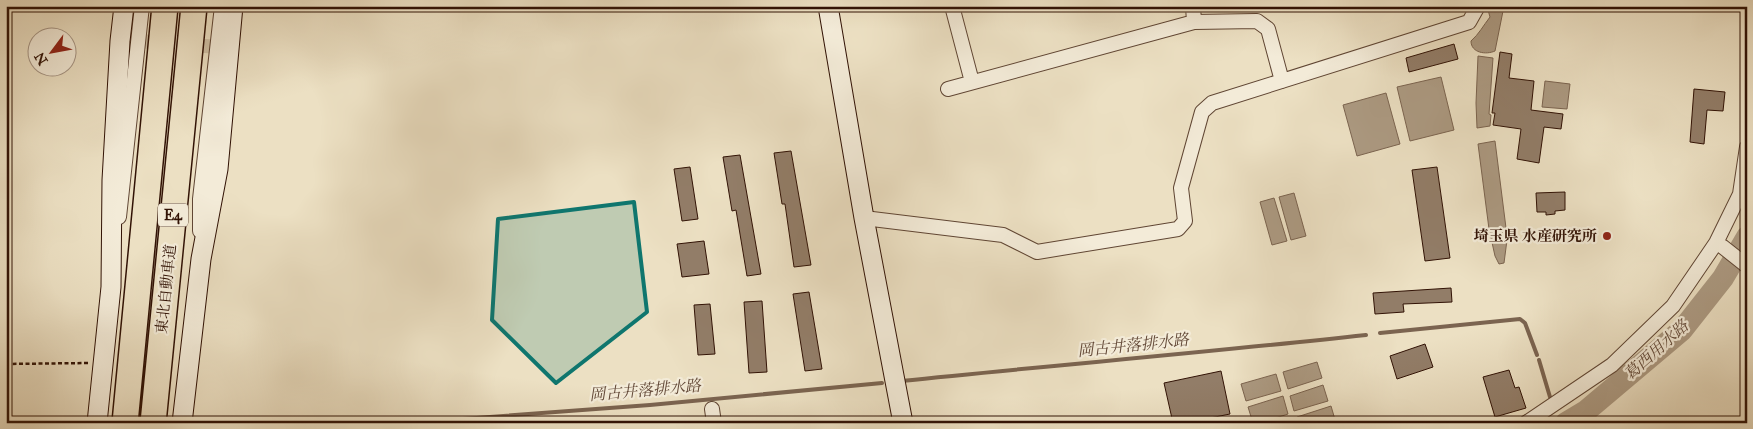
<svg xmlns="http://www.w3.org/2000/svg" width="1753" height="429" font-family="'IM FELL Great Primer','Noto Serif JP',serif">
	<rect width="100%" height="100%" fill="#ece0c3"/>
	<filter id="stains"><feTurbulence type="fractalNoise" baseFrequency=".004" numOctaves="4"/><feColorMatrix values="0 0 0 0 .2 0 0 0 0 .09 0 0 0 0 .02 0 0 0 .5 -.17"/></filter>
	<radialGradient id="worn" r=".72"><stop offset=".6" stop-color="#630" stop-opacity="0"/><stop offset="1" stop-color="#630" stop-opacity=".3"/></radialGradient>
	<path fill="#ac9a82" stroke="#7b6450" d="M1494 6H1504L1495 51C1486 55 1471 53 1471 41 1479 34 1483 26 1490 17L1488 10Z
		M1478 56 1493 58 1489 114 1491 115 1490 126 1477 128 1476 103Z
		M1441 77 1454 130 1410 141 1397 87Z
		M1545 81 1570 84 1567 109 1542 107Z
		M1386 93 1400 144 1357 156 1343 105Z
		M1495 141 1506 228 1507 240 1504 263 1499 264 1495 256 1489 229 1478 144Z
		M1294 193 1306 236 1291 240 1279 197Z
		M1274 198 1287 241 1272 245 1260 202Z
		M1317 362 1322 378 1288 389 1283 372Z
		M1276 374 1281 391 1246 401 1241 384Z
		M1323 385 1328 401 1294 411 1290 396Z
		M1283 396 1288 414 1260 423H1253L1248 407Z
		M1331 406 1336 423H1298L1297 417Z"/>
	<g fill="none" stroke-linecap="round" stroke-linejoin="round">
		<path stroke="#7b6450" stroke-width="4" d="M1380 333 1520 319 1525 323 1537 355
			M1539 360 1550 397
			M901 381C1056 365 1212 352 1366 335
			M409 423 650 405 882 383"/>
		<path stroke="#ac9a82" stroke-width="22" d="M1566 423 1586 411 1682 330 1723 278 1747 237"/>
	</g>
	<path fill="#927d68" stroke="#311205" d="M1454 44 1458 59 1409 72 1406 58Z
		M1500 52 1512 54 1509 78 1534 81 1531 110 1563 114 1561 129 1544 127 1539 163 1517 159 1521 129 1493 125 1495 113H1492Z
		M1694 89 1725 92 1723 111 1707 110 1704 144 1690 142Z
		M791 151 811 265 794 267 785 204H782L774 153Z
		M740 155 761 274 747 276 736 210 732 211 723 157Z
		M690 167 698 219 682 221 674 169Z
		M1437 167 1450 258 1425 261 1412 170Z
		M1565 192V210L1555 211V214L1546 215V212H1537L1536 193Z
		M704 241 709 274 682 277 677 244Z
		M1451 288 1452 302 1403 304 1404 312 1375 314 1373 293Z
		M809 292 822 369 805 371 793 294Z
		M762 301 767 372 749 373 744 302Z
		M710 304 715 354 698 355 694 305Z
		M1425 344 1433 367 1397 379 1390 356Z
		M1509 370 1515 388 1519 387 1526 408 1495 417 1483 377Z
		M1221 371 1230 414 1185 423H1173L1164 383Z"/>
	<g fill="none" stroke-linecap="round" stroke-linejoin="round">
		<path stroke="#d0c1a6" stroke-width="14" stroke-dasharray="14 7" stroke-linecap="butt" d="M139 41 219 47"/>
		<defs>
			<path id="street" d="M952 6 972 82
				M1193 6 1194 22
				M948 89 1194 22 1257 21 1268 29 1282 81
				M119 217 142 6
				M864 218 1003 235 1037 252 1178 229 1185 221 1181 188 1202 112 1212 103 1469 22 1478 6
				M200 231V199L222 6
				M1716 243 1723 247 1747 266
				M712 409 714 423
				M1526 423 1612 365 1673 306 1716 243 1740 194 1747 147"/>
			<path id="secondary" d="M828 6 864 218 903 423
				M97 423 111 287 112 180 120 41 124 6
				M182 423 201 259 218 169 233 6"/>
			<path id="highway" d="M125 423 165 6
				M153 423 194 6"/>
		</defs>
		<use href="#street" stroke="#604634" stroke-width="16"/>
		<use href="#secondary" stroke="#311205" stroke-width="21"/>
		<use href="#highway" stroke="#311205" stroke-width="28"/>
		<path stroke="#311205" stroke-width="2.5" stroke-dasharray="4 2.5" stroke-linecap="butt" d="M6 364 88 363"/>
		<use href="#street" stroke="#f3ebd8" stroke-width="14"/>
		<use href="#secondary" stroke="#f3ebd8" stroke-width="19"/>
		<use href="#highway" stroke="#ece0c3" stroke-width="25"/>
	</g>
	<path fill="#0f766e" fill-opacity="0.2" stroke="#0f766e" stroke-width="4" stroke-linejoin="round" d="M634 202 647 312 556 383 492 320 498 219Z"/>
	<circle fill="#8f2418" stroke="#f3ebd8" stroke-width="2" cx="1607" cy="236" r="5"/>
	<g text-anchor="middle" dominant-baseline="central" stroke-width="4.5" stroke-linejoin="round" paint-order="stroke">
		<rect fill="#f3ebd8" stroke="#6b5344" stroke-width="1" x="158" y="203.5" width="30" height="23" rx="4"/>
		<g font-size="14" font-weight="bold" fill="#311205">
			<text x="173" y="215">E4</text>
		</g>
		<g font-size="15" font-weight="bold" fill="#311205" stroke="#f3ebd8" text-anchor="end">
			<text x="1597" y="236">埼玉県 水産研究所</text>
		</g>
		<g font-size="15" fill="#311205" stroke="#f3ebd8">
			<text transform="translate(166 289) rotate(-84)">東北自動車道</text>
		</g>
		<g font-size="16" font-style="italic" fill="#624837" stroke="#f3ebd8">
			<text transform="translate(1133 345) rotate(-6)">岡古井落排水路</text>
			<text transform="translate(1656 350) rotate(-42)">葛西用水路</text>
			<text transform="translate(645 390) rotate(-5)">岡古井落排水路</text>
		</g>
	</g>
	<rect width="1753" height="429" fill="none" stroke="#ece0c3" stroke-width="25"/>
	<rect x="8" y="8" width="1738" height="414" fill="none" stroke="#311205" stroke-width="2.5"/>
	<rect x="12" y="12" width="1728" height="404" fill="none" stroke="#311205"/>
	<g transform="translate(52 52) rotate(238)"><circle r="24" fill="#f3ebd8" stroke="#a59484"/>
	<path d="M0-4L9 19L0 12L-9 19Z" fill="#8f2418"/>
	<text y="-8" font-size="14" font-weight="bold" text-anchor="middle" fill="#311205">N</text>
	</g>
	<rect width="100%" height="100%" filter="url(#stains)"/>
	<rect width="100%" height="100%" fill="url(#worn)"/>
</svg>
